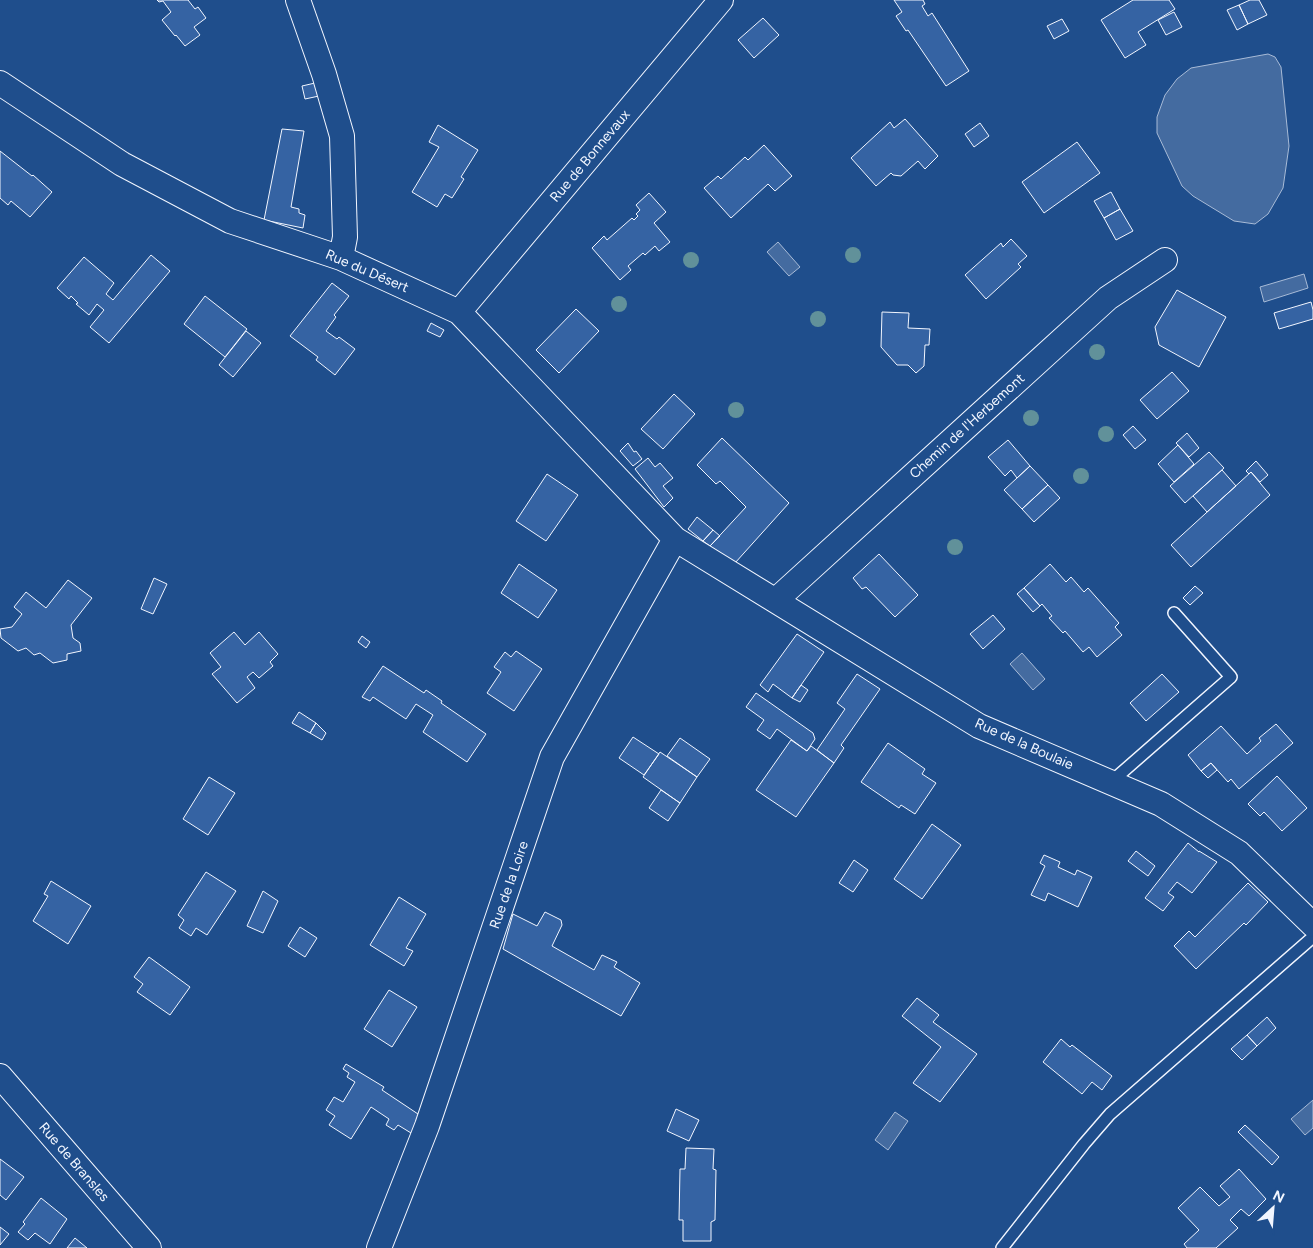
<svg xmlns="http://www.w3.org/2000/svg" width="1313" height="1248" font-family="Figtree,sans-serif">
	<rect width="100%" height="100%" fill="#1f4e8c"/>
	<path fill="#446ba0" stroke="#a8bbd7" d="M1268 54 1275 57 1281 67 1289 146 1283 188 1268 214 1255 224 1234 221 1193 196 1182 186 1157 133V117L1165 95 1177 79 1191 68Z
		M778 242 800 267 789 276 767 252Z
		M1304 274 1308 288 1264 302 1260 287Z
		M1022 653 1045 679 1033 690 1010 664Z
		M1313 1100V1128L1305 1135 1291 1119Z
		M895 1112 908 1121 888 1150 875 1140Z"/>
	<path fill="#3563a3" stroke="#f2f6ff" d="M157 0H188L195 9 198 7 206 18 194 27 200 35 185 46 176 35 175 36 162 20 171 12 163 1 159 2Z
		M894 0H923L925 4 922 6 928 16 932 13 969 71 946 86 908 30 906 31 896 16 902 12Z
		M1133 0H1169L1175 9 1138 32 1146 45 1125 58 1101 20Z
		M1250 0H1259L1267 15 1248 24 1239 5Z
		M1239 5 1248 24 1237 30 1227 10Z
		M1174 12 1182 27 1166 35 1158 20Z
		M763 18 779 35 754 58 738 40Z
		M1062 19 1069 31 1054 39 1047 26Z
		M315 83 319 96 305 99 302 86Z
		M905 119 938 156 925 169 918 161 901 176 893 175 891 173 876 186 851 158 890 122 894 128Z
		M980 123 989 136 974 147 965 134Z
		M438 125 478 150 461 177 464 179 452 198 445 194 437 207 412 192 439 147 429 142Z
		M282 129 304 131 291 207 299 209V213L305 215 303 228 264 220Z
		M1077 142 1100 173 1044 213 1022 182Z
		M764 145 792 176 775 191 768 184 731 218 704 188 718 176 721 179 745 157 748 160Z
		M0 151 32 176 33 175 52 192 30 217 11 201 8 205 0 198Z
		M1111 192 1120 209 1104 218 1094 201Z
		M649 193 666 212 654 223 670 242 659 251 655 246 645 255 643 253 628 266 631 270 620 280 592 248 604 236 607 240 632 218 634 220 638 216 636 214 640 210 636 205Z
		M1120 209 1133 231 1116 240 1104 218Z
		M1011 239 1027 256 1018 264 1021 267 986 299 965 275 1001 243 1003 247Z
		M151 255 170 271 109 343 90 327 104 310 97 304 89 315 76 304 78 303 71 296 69 299 57 288 84 257 114 283 106 294 113 300Z
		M332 283 349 296 334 315 336 317 326 331 337 339 339 337 355 349 335 375 316 360 318 357 290 336Z
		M1177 290 1226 317 1199 367 1159 345 1155 327Z
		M205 296 247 329 225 357 184 324Z
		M1311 302 1313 310V319L1279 329 1274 313Z
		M576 309 599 331 559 373 536 350Z
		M882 312 909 313 908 328 930 329 929 345H925L924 366 916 373 908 365H897L881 347Z
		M431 323 444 330 440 337 427 331Z
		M246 331 261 343 233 377 219 365Z
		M1172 372 1189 391 1157 419 1140 400Z
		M674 394 695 414 663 449 641 429Z
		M1133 426 1146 440 1135 449 1123 435Z
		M1187 433 1199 448 1189 457 1176 443Z
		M722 438 789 503 735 563 710 546 746 507 720 481 716 484 697 465Z
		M1008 440 1030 466 1017 478 1011 470 1005 476 988 457Z
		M628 443 634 452 636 451 642 459 633 466 620 451Z
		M1178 445 1194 464 1174 482 1158 464Z
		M1209 452 1224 468 1185 503 1170 486Z
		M648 458 655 467 660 463 673 478 663 486 673 498 664 507 635 469Z
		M1256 461 1268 475 1260 482 1251 472 1249 474 1246 471Z
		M1030 466 1048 485 1022 509 1004 490Z
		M1222 470 1236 486 1207 512 1193 496Z
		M1251 472 1270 495 1191 567 1171 545Z
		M547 474 578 495 546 541 516 521Z
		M1048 485 1060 498 1034 522 1022 509Z
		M697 517 713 530 703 541 688 529Z
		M713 530 720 536 710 546 703 541Z
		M879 554 918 595 895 617 866 587 862 589 853 578Z
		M519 564 557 590 538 618 501 593Z
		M1050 564 1066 582 1071 577 1084 592 1088 588 1119 623 1115 627 1122 635 1097 657 1089 647 1083 652 1065 631 1063 633 1049 618 1052 616 1042 604 1040 606 1024 588Z
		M154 578 167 584 153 614 141 609Z
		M68 580 92 598 71 625 73 638 80 643 81 651 67 654V660L53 663 40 653 34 655 26 648 18 651 1 638 0 629 12 627 22 614 14 607 26 592 46 608Z
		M1195 586 1203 593 1190 605 1183 598Z
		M1024 588 1040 606 1033 612 1017 594Z
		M993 615 1005 629 983 649 970 634Z
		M234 632 245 645 259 632 278 654 270 662 273 666 259 678 253 672 247 677 255 688 237 703 212 674 221 667 210 653Z
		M797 634 824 652 792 698 773 684 768 692 760 685Z
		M362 636 370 642 366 648 358 642Z
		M516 651 542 669 514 711 487 693 501 672 494 667 505 652 511 657Z
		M383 666 424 693 426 690 442 701 441 703 486 734 467 762 423 732 433 715 416 704 406 719 373 697 370 701 362 697Z
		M857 674 880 689 841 745 844 748 834 763 817 750 845 709 837 703Z
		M1162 674 1179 692 1146 721 1130 703Z
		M801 685 808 690 800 702 792 698Z
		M756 693 813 733 815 739 807 751 777 729 770 739 757 730 764 720 746 707Z
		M299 712 316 723 310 733 292 723Z
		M316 723 326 733 322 740 310 733Z
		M1276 724 1293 743 1239 789 1231 779 1228 782 1211 763 1201 771 1188 755 1221 726 1247 754 1261 741 1259 738Z
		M633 737 659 754 644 775 619 758Z
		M680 738 710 759 697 777 667 756Z
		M791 740 807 751 811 746 834 763 796 817 756 790Z
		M888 743 925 769 922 774 936 783 915 814 901 805 899 808 861 782Z
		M660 752 697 777 680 803 643 777Z
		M1211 763 1217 770 1208 778 1201 771Z
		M1277 776 1307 808 1282 831 1264 812 1260 816 1248 804Z
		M209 777 235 793 208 835 183 819Z
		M661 790 680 803 668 821 649 808Z
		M932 824 961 845 922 899 894 879Z
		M1188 843 1199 852V851L1217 862 1192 893 1177 882 1168 893 1174 897 1163 911 1145 898Z
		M1136 851 1155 866 1148 876 1128 861Z
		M1044 855 1060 862 1058 867 1075 875 1077 870 1092 877 1078 907 1048 893 1045 901 1031 895 1045 866 1040 863Z
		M854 860 868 870 853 892 839 883Z
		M206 872 236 891 207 935 196 928 191 936 179 928 184 920 178 915Z
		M51 881 91 906 68 944 33 921 48 896 44 894Z
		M1248 883 1268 902 1246 925 1244 923 1196 969 1174 946 1189 931 1195 937Z
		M263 891 278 901 263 933 247 926Z
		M399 897 426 914 406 948 413 951 404 966 370 945Z
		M545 912 561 920 562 925 552 946 594 970 602 955 617 962 614 967 640 983 621 1016 503 949 513 914 537 926Z
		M300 927 317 938 305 957 288 946Z
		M149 957 190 987 170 1015 137 992 143 984 134 977Z
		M389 990 417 1007 392 1047 364 1029Z
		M917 998 939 1015 933 1022 977 1054 940 1102 913 1083 941 1047 902 1016Z
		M1267 1017 1276 1028 1257 1046 1247 1035Z
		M1247 1035 1257 1046 1242 1060 1231 1049Z
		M1061 1039 1070 1047 1072 1045 1112 1076 1102 1090 1092 1082 1082 1094 1043 1062Z
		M346 1064 384 1087 382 1090 421 1116 411 1133 398 1125 394 1130 386 1125 389 1119 371 1107 351 1139 329 1125 335 1116 326 1110 334 1097 343 1102 355 1082 347 1077 349 1073 343 1069Z
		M676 1109 699 1120 689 1141 667 1131Z
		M1245 1125 1279 1157 1272 1165 1238 1132Z
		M686 1148 714 1149 713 1169 716 1170 715 1220 711 1222V1241H683V1220H679L680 1169H685Z
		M0 1159 24 1177 6 1200 0 1195Z
		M1239 1169 1266 1199 1249 1216 1241 1209 1230 1220 1238 1228 1216 1248H1187L1184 1244 1199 1230 1178 1208 1200 1187 1219 1206 1230 1197 1220 1186Z
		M41 1198 67 1219 50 1244 35 1233 28 1240 18 1232 25 1224 23 1222Z
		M0 1227 9 1234 0 1245Z
		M75 1238 87 1248H67Z"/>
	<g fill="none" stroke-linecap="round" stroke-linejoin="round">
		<defs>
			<path id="service" d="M1111 782 1231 677 1174 613
				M1002 1248 1084 1144 1110 1114 1313 937"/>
			<path id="minor" d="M298 0 324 74 342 136 345 237 341 258
				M0 83 122 164 230 221 341 258 459 312 675 539 979 726 1161 804 1239 853 1313 925
				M459 312 721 0
				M776 600 1108 298 1165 260
				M0 1076 149 1248
				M379 1248 427 1126 552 757 675 539"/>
		</defs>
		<use href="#service" stroke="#f2f6ff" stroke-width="14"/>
		<use href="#minor" stroke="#f2f6ff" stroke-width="26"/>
		<use href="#service" stroke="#1f4e8c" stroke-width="11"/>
		<use href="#minor" stroke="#1f4e8c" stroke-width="24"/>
	</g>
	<g fill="#61919a">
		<circle cx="853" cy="255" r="8"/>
		<circle cx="691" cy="260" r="8"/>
		<circle cx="619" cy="304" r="8"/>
		<circle cx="818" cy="319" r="8"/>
		<circle cx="1097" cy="352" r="8"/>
		<circle cx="736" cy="410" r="8"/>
		<circle cx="1031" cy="418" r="8"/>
		<circle cx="1106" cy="434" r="8"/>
		<circle cx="1081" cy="476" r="8"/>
		<circle cx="955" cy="547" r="8"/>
	</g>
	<g text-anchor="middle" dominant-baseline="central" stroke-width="4" stroke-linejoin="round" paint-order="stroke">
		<g font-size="14" fill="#f2f6ff" stroke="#1f4e8c">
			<text transform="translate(590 156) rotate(-50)">Rue de Bonnevaux</text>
			<text transform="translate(367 271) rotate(23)">Rue du Désert</text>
			<text transform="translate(967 426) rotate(-42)">Chemin de l'Herbemont</text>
			<text transform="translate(1024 744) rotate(24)">Rue de la Boulaie</text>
			<text transform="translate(509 885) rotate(-71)">Rue de la Loire</text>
			<text transform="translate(74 1162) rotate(49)">Rue de Bransles</text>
		</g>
	</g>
	<g transform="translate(1273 1208) rotate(26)" stroke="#1f4e8c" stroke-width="4" paint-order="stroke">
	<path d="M0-4L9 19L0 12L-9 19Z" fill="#f2f6ff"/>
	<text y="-8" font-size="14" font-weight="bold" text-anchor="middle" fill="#f2f6ff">N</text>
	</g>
</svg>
